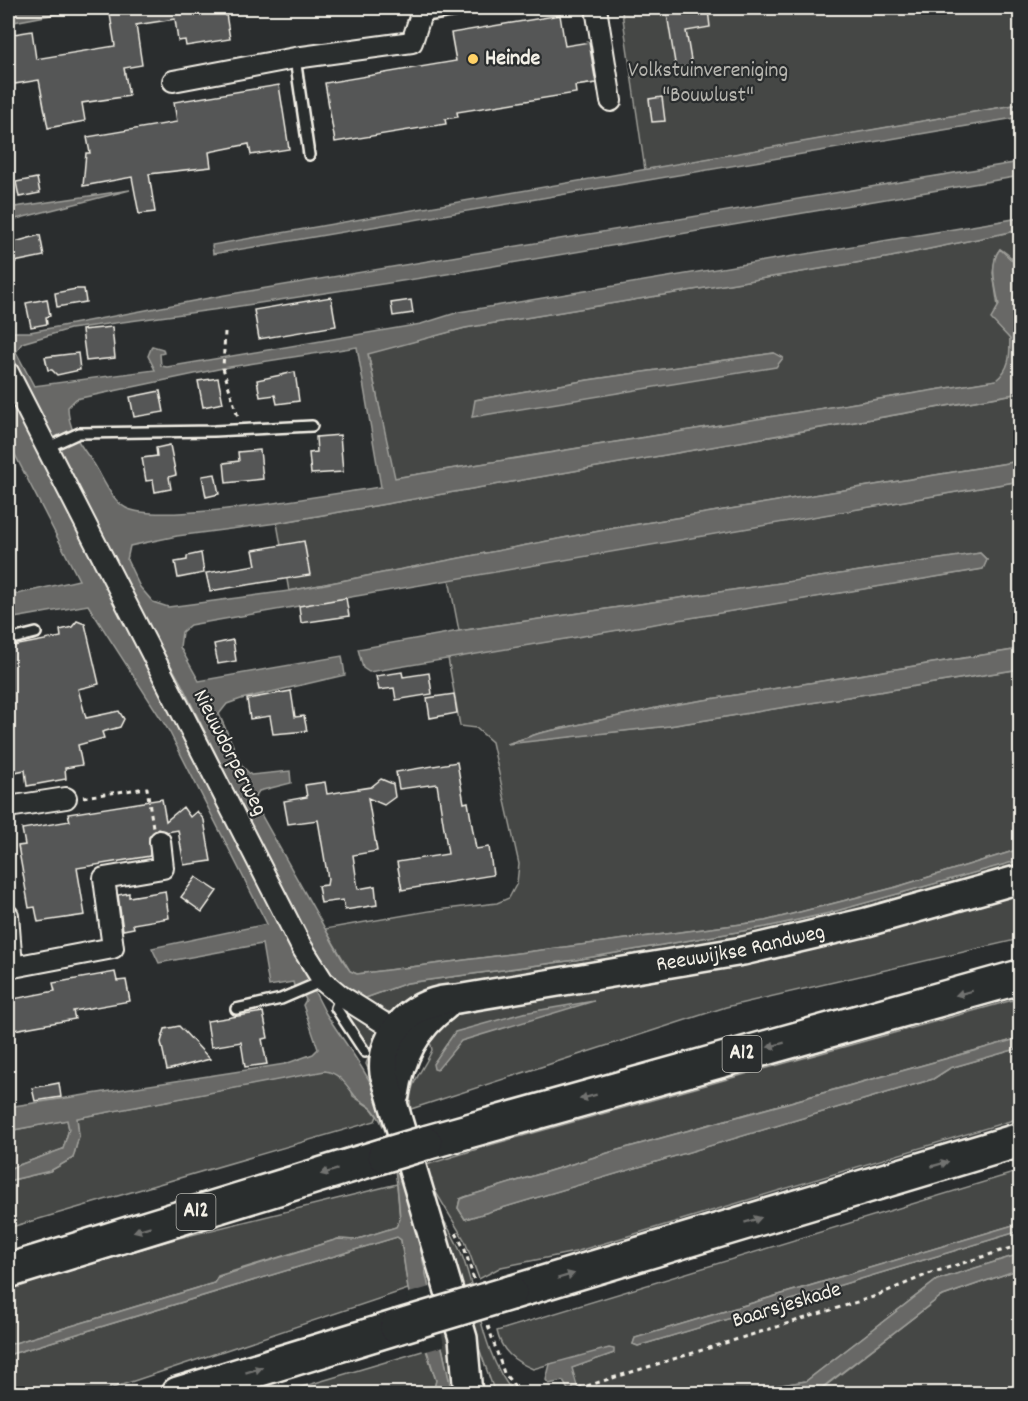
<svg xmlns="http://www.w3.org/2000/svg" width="1028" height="1401" font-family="Dekko,sans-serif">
	<rect width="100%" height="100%" fill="#2a2d2e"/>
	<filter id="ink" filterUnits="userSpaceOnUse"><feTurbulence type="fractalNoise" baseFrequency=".0167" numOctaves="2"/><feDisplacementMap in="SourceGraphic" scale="12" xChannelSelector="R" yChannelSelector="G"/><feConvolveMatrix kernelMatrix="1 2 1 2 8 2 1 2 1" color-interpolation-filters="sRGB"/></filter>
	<g filter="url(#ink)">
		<path fill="#444645" stroke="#9c9c96" stroke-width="1.5" fill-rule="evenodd" d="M658 8H1020V104L645 170 622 12Z
			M1020 230V279C1018 264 1013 257 1000 249L996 255 993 273 1001 327 1010 339V359L1004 374 997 380 394 478 368 353 465 328 891 257ZM774 353 782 357 475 400 588 380Z
			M1020 393V461L615 528 289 591 277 523Z
			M1020 481V649L661 707 540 733 510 743 669 726 1020 669V849L893 888 765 921 357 974 350 971 325 929 429 911 497 903 509 898 517 883 519 864 492 742 476 728 460 726 448 658 982 569 987 560 980 553 459 631 449 579Z
			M1020 860V870L777 934 398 1013 377 1010 360 1000 407 983 575 960 766 927 829 913Z
			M1020 888V939L726 1007 411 1109C406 1085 424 1070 432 1050L431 1045 422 1039 442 1021 481 1006Z
			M1020 998V1038L611 1152 465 1197 460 1199 458 1208 465 1219 933 1079 950 1068 1020 1048V1118L575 1252 501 1267 479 1279 465 1241 434 1189 426 1165 490 1145Z
			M351 1010 374 1028 379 1038 381 1099 366 1064 371 1050 346 1013Z
			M321 1071H331L350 1084 353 1096 372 1109 377 1116 375 1121 8 1228V1181L50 1171 73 1158 79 1136 77 1118Z
			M67 1120 69 1129 63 1149 8 1169V1131Z
			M1020 1171V1223L635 1338 633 1344 638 1346 1020 1231V1254L937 1280 806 1381 731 1393H579L571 1368 614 1353 550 1364 533 1369C514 1361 501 1351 497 1331Z
			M405 1179 448 1334 460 1393H452Z
			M397 1184 400 1220 396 1227 355 1240 338 1239 218 1276 214 1283 8 1345V1289L175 1239Z
			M429 1196C441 1217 456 1237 464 1261 479 1304 484 1358 514 1393H495L453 1275Z
			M397 1237 401 1240 408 1289 98 1393 8 1394V1355Z
			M1020 1269V1381L1006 1393 815 1394 940 1297Z
			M426 1350 436 1381 433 1393 278 1394Z"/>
		<path fill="#676866" stroke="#9f9f9a" stroke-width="1.5" fill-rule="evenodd" d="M8 8H88L8 23Z
			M1020 104V117L213 254 212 245Z
			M1020 162V176L447 274 227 308 70 329 22 343 16 352 34 386 155 370 148 356 152 346 163 349 164 353 160 354 161 366 167 367 421 324 459 312 1020 218V230L891 257 465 328 368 354 395 478 996 380C1010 369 1010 356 1010 339L991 319 999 305C996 288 988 264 1000 249L1018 266 1020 279V393L277 523 177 536 130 546 127 560 140 587 153 602 168 607 176 606 289 591 615 528 1020 461V481L190 625 182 632 180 647 199 681 342 656 345 675 241 699 227 704 219 714 242 766 251 775 290 771 291 783 259 791 253 800 342 959 350 971 357 974 765 921 893 888 1020 849V860L829 913 766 927 575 960 407 983 360 1000 337 984 314 953 181 683 117 570 8 354V327L11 332H30L225 295ZM357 347 381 487C333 493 161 526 126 508 111 500 103 478 94 464 81 446 68 430 68 407L76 399 223 368Z
			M130 190 8 221V208Z
			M774 353 783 358 776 367 472 417 475 400 588 380Z
			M8 391 325 1012C340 1036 358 1059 370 1082H374L405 1179 452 1393H433L436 1380 408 1289 401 1240 397 1237 8 1355V1345L214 1283 218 1277 338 1239 355 1240 396 1227 400 1219C398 1188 394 1136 374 1111 369 1104 361 1102 355 1096 347 1086 340 1073 325 1071L77 1118 79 1136 73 1158 50 1171 8 1181V1169L63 1149 69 1129 67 1120 8 1131V1107L285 1064 313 1054 318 1049 303 1005 306 1000 301 989 295 990 293 982 269 986 262 944 159 963 152 948 267 924 169 731 88 605 8 619V596L79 580 8 441Z
			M980 553 987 560 983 569 369 672 363 668 358 649 459 631Z
			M1020 649V669L669 726 507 744 540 733 661 707Z
			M594 1001 461 1041 437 1070 434 1069 433 1064 455 1032 523 1013Z
			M1020 1038V1048L950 1068 933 1079 465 1219 458 1208 460 1199 465 1197 611 1152Z
			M1020 1223V1231L638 1346 633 1344 635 1338Z
			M1020 1254V1269L940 1297 815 1393H731L806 1381 937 1280Z
			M609 1348 614 1349V1353L572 1368 579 1393H570L563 1381 549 1384 546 1380 550 1364Z"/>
		<path fill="#2a2d2e" d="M433 1286 444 1346 423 1352 406 1294Z"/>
		<path fill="#555756" stroke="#f4f1e8" stroke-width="1.5" d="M109 8H225L230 39 186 46 185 40 178 41 175 19 136 25 142 65 124 68 129 96 82 103 85 121 48 128 39 80 8 85V35L32 31 36 59 115 46Z
			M666 8H685L686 14 708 10 710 27 686 31 692 66 676 69Z
			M560 15 565 46 589 42 596 83 575 86 576 93 457 112 458 117 445 119 446 124 335 142 325 83 456 61 451 33Z
			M279 85 289 149 251 155 249 144 209 152 211 167 149 174 155 212 139 214 132 177 83 186 86 153H90L87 137 177 122 174 102Z
			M662 97 665 121 652 122 649 99Z
			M37 178 40 193 19 197 16 182Z
			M40 235 44 256 14 262 11 243Z
			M76 289H84L86 302 57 307 55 293Z
			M331 297 336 326 259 339 254 310Z
			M47 299 50 316 46 317 47 324 31 327 26 303Z
			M411 300 413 313 393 316 391 303Z
			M112 327 115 358 86 361 82 330Z
			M78 353 80 370 57 375 52 370H48L45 357Z
			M295 372 299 401 277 404 275 395 260 397 257 380Z
			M218 378 223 403 203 407 198 381Z
			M160 391 164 412 134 417 130 397Z
			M340 435 343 472 311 474 309 453 317 452 316 437Z
			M170 445 176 475 169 477 171 489 155 492 153 480 146 481 142 458 157 456 156 448Z
			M260 450 263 479 226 483 224 463 239 461 238 452Z
			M215 474 219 494 206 497 202 476Z
			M304 541 310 575 210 591 206 573 256 565 253 550Z
			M201 553 204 573 178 578 175 562 187 560V556Z
			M346 598 349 616 301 623 299 606Z
			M77 621 85 624 99 684 78 689 86 718 119 711 124 719 120 727 102 732 104 738 78 745 82 765 65 768 66 779 27 786 25 770 15 772 8 728V647L61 637 60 630 72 627Z
			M233 640 236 661 218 664 214 644Z
			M402 672 403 677 429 673 432 694 396 700 394 688 379 690 376 676Z
			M291 691 295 717 304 716 307 731 273 734 270 716 250 719 247 699Z
			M454 694 457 713 430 718 427 698Z
			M457 762 464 803 468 802 476 849 489 847 493 875 402 890 397 862 448 854 437 784 399 789 396 772Z
			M381 779 393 784 395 797 384 805 368 798 377 851 353 855 358 889 375 886 377 905 345 910 343 900 321 903 318 886 327 885 328 879 318 820 288 824 284 801 307 797 305 785 325 782 327 794 371 787Z
			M162 799 166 821 183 807 190 817 197 811 204 820 211 861 184 865 178 830 167 832 158 829 149 837 150 856 77 868 85 915 38 922 35 907 29 908 18 846 25 845 22 829 70 821 68 814Z
			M196 877 217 891 202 912 181 897Z
			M165 891 169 918 133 924 134 928 123 930 118 895 129 893V897Z
			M115 972 117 981 126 980 130 1001 73 1011 75 1019 8 1031V1000L55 991 53 983Z
			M263 1012 268 1038 262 1039 267 1064 245 1067 241 1042 211 1047 207 1021Z
			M179 1026 210 1059 167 1070 161 1042 165 1029Z
			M59 1083 61 1097 35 1101 32 1088Z"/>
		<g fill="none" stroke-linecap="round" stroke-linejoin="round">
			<defs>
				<path id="service" d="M420 17 475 8
					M295 58 309 155
					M46 448 79 433 214 431 312 426
					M8 640 36 633
					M341 996 336 1008 365 1052
					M236 1009 281 999 323 981"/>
				<path id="minor" d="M596 8 611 101
					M173 81 295 58 412 42 420 17 419 8
					M8 372 301 946 323 981 341 996 406 1037
					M8 807 66 798
					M8 915 12 966
					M8 968 113 948 104 878 163 868 160 841"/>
				<g id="secondary">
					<path d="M395 1095C400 1059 415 1028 445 1006"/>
					<path id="s1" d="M468 1394 463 1338 384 1073C379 1032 418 997 457 999L743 951 867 922 1020 879"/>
				</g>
				<path id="motorway" d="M425 1143 1020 977
					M8 1271 385 1155
					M510 1293 1020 1140
					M178 1394 397 1327"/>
			</defs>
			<use href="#service" stroke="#f4f1e8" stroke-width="14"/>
			<use href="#minor" stroke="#f4f1e8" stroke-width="24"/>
			<use href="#secondary" stroke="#f4f1e8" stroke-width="32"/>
			<use href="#motorway" stroke="#f4f1e8" stroke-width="38"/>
			<path stroke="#f4f1e8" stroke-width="3" stroke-dasharray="4.5 4.5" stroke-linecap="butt" d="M225 332 223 368 238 417
				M83 797 147 788 153 827
				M456 1233 465 1250 474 1280
				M488 1326 504 1373 521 1394
				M561 1394 873 1297 931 1273 1020 1245"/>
			<use href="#service" stroke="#2a2d2e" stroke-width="9"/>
			<use href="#minor" stroke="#2a2d2e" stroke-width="20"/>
			<use href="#secondary" stroke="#2a2d2e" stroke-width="27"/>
			<use href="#motorway" stroke="#2a2d2e" stroke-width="33"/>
			<defs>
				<path id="motorway-bridge" d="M385 1155 425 1143
					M397 1327 510 1293"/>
			</defs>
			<use href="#motorway-bridge" stroke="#f4f1e8" stroke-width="38" stroke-linecap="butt"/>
			<use href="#motorway-bridge" stroke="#2a2d2e" stroke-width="33"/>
		</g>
		<defs><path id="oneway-solid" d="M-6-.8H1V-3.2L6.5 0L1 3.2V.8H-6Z" transform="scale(1.5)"/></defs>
		<g fill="#71726f">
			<use href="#oneway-solid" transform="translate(964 993) rotate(165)"/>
			<use href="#oneway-solid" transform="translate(776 1045) rotate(165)"/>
			<use href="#oneway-solid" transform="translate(588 1097) rotate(165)"/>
			<use href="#oneway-solid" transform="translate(940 1164) rotate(-16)"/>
			<use href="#oneway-solid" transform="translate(329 1172) rotate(163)"/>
			<use href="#oneway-solid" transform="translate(753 1220) rotate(-17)"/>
			<use href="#oneway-solid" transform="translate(142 1229) rotate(163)"/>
			<use href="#oneway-solid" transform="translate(566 1276) rotate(-17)"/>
			<use href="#oneway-solid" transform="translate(254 1370) rotate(-17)"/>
		</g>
	</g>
	<circle fill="#ffd166" stroke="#2a2d2e" stroke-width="2" cx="473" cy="59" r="6"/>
	<g text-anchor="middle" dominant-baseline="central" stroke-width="4.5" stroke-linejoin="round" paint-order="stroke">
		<g fill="#2a2d2e" stroke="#b7b6b0" stroke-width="1.5">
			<rect x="722.5" y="1036" width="39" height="36" rx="4.5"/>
			<rect x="176.5" y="1194" width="39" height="36" rx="4.5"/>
		</g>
		<g font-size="21" font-weight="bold" fill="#f4f1e8">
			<text x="742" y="1054">A12</text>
			<text x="196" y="1212">A12</text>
		</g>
		<g font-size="22" font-weight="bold" fill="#f4f1e8" stroke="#2a2d2e" text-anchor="start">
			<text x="485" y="59">Heinde</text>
		</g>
		<g font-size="22" fill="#b6b5af" stroke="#2a2d2e">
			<text x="708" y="71">Volkstuinvereniging<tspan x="708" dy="25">"Bouwlust"</tspan></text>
		</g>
		<g font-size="22" fill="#f4f1e8" stroke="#2a2d2e">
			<text transform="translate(229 753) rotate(63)">Nieuwdorperweg</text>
			<text stroke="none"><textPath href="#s1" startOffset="738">Reeuwijkse Randweg</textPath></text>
			<text transform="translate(787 1306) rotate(-17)">Baarsjeskade</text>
		</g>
	</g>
	<rect width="1028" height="1401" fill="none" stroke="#2a2d2e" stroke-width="30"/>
	<rect x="15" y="15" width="998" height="1371" fill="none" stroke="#f4f1e8" stroke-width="2" filter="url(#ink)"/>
</svg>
